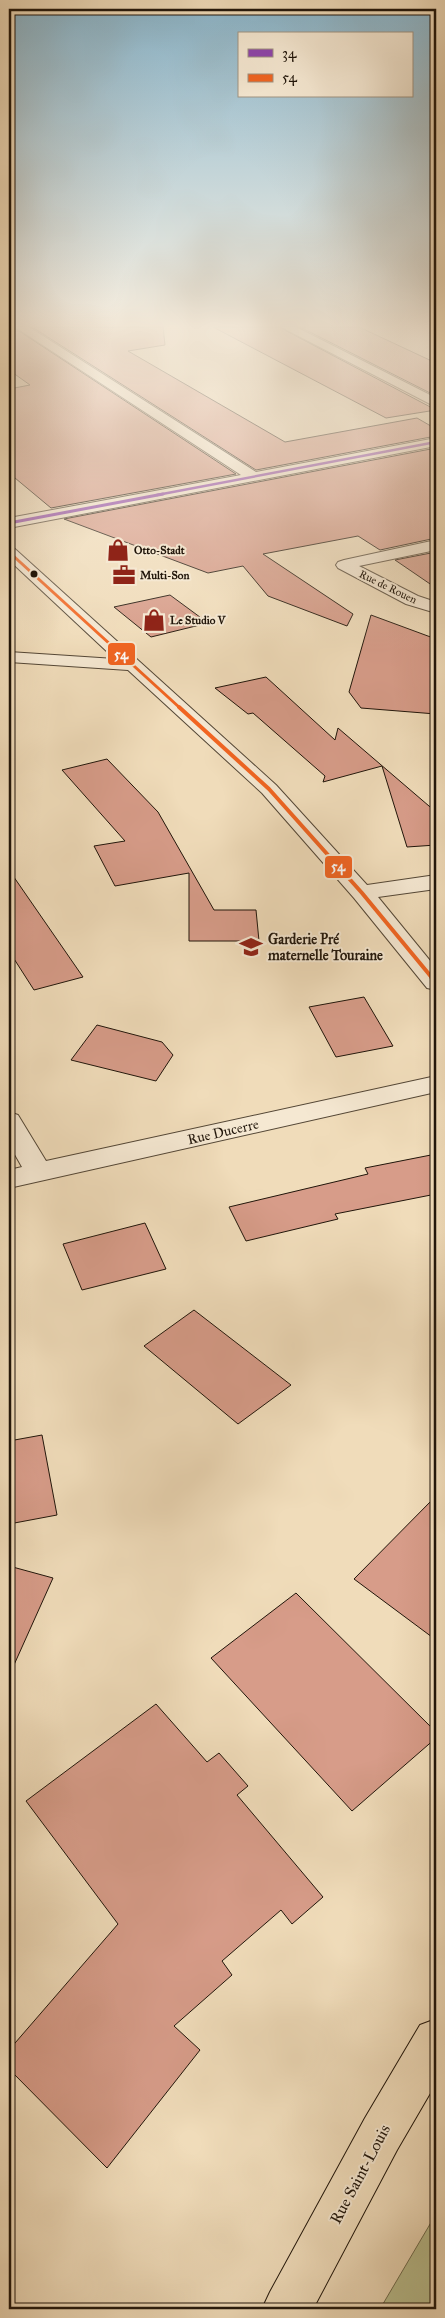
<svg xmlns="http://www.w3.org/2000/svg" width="445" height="2318" font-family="'IM FELL Great Primer',serif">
	<rect width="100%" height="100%" fill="#f0dcba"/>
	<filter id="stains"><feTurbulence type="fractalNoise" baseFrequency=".004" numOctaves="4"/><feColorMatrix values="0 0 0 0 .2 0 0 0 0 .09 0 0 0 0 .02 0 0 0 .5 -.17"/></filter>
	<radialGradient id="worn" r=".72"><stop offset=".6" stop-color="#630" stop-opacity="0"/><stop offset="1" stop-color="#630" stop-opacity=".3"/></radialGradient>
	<path fill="#bac090" stroke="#6d6a4d" d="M436 2214V2309H380Z"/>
	<path fill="#d79c89" stroke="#20150a" d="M9 327H13L236 474 51 508 9 473V389L30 385 9 370Z
		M32 327H163L165 345 128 351 285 442 417 418 436 429V436L256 470Z
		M213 327H279L436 410 386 418Z
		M300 327H359L436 363V396Z
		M436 448V538L380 550 358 536 263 554 353 614 347 626 268 596 243 566 208 573 64 519Z
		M436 552V588L395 560Z
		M170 595 208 623 151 637 114 607Z
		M371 615 436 639V714L361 708 349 692Z
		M266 677 335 740 338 728 436 812V845L407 847 382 766 323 782 325 776 253 713 248 714 215 688Z
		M107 759 158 812 214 910H256L259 941H189V873L115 886 94 846 125 841 62 770Z
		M9 870 83 977 34 990 9 951Z
		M364 997 393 1046 336 1057 309 1007Z
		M97 1025 162 1042 173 1055 156 1081 71 1060Z
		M436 1154V1194L335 1214 338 1219 246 1241 229 1207 368 1174 365 1168Z
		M145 1223 166 1269 82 1290 63 1244Z
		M194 1310 291 1385 238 1424 144 1346Z
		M42 1435 57 1515 9 1524V1441Z
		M436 1496V1640L354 1579Z
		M9 1566 53 1578 9 1676Z
		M296 1593 436 1732V1738L352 1811 211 1658Z
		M156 1704 207 1762 219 1753 248 1786 237 1795 323 1897 292 1924 281 1910 222 1961 232 1975 174 2026 200 2050 107 2168 9 2069V2050L118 1924 26 1801Z"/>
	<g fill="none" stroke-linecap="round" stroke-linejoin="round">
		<defs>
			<path id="minor" d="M15 327H29L256 472 436 438V446L9 528V518L241 475Z
				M281 327H296L436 398V407Z
				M436 540V550L359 566 418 596 436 602V613L406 604 338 568 336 565 338 562 344 560Z
				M9 547 15 549 276 785 367 885 436 875V889L378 897 436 968V990L427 988 354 898 262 793 128 670 9 662V652L115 659 9 560Z
				M436 1076V1092L9 1188V1170L22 1167 9 1144V1112L18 1115 46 1161Z"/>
			<path id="major" d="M436 2019V2083L397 2150 313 2309H262L270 2292 365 2118 420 2025Z"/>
		</defs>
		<use href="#minor" stroke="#544736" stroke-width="2"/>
		<use href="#major" stroke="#20150a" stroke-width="2"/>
		<use href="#minor" fill="#f5e8d2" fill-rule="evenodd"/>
		<use href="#major" fill="#f0dcba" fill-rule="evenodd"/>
		<defs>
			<path id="bus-1-far1" d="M157 495 436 442"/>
			<path id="bus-1" d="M9 523 163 494"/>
			<path id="bus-2-far2" d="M9 552 180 708"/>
			<path id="bus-2-far1" d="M179 707 269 789 362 893 433 979"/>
			<path id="bus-2" d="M432 978 436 983"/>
		</defs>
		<use href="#bus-1-far1" stroke="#f5e8d2" stroke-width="4.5"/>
		<use href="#bus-1" stroke="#f5e8d2" stroke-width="5.5"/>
		<use href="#bus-2-far2" stroke="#f5e8d2" stroke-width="5.5"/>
		<use href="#bus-2-far1" stroke="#f5e8d2" stroke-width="7"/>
		<use href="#bus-2" stroke="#f5e8d2" stroke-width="9"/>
		<use href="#bus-1-far1" stroke="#8e44ad" stroke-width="2.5"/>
		<use href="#bus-1" stroke="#8e44ad" stroke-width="3"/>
		<use href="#bus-2-far2" stroke="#f26522" stroke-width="3"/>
		<use href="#bus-2-far1" stroke="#f26522" stroke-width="4"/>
		<use href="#bus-2" stroke="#f26522" stroke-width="5"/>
	</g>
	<linearGradient id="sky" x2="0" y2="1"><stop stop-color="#89b7cf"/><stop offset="0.5" stop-color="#f8efe0"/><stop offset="1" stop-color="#f8efe0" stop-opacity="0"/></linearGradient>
	<rect width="445" height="651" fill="url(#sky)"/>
	<defs>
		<symbol id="shop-bare" viewBox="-9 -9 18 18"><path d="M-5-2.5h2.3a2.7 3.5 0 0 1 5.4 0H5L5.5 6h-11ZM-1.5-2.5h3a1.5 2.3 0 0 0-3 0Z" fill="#8f2418" stroke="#f5e8d2" stroke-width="2.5" paint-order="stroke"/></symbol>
		<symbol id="office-bare" viewBox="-9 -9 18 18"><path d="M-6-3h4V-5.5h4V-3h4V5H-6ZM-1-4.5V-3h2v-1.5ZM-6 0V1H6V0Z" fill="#8f2418" stroke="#f5e8d2" stroke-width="2.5" paint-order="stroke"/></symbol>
		<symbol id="school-bare" viewBox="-9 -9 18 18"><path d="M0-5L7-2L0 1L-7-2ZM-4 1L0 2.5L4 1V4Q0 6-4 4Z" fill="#8f2418" stroke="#f5e8d2" stroke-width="2.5" paint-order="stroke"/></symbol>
	</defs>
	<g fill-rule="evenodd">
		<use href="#shop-bare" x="102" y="534" width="32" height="32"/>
		<use href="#office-bare" x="108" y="559" width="32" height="32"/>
		<use href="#shop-bare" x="138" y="604" width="32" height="32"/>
		<use href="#school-bare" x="235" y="931" width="32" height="32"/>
	</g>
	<circle fill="#20150a" stroke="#f5e8d2" stroke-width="2" cx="34" cy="574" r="4.5"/>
	<g text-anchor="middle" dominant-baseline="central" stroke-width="4" stroke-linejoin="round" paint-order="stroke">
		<g font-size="11" font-weight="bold" fill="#20150a" stroke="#f5e8d2" text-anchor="start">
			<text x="134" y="550">Otto-Stadt</text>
			<text x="140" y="575">Multi-Son</text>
			<text x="170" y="620">Le Studio V</text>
		</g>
		<g font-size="11" fill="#20150a" stroke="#f5e8d2">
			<text transform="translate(388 587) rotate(26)">Rue de Rouen</text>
		</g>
		<g font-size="14" font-weight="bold" fill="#20150a" stroke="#f5e8d2" text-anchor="start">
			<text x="268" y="939">Garderie Pré<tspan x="268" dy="16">maternelle Touraine</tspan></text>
		</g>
		<g font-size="14" fill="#20150a" stroke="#f5e8d2">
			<text transform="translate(223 1132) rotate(-13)">Rue Ducerre</text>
		</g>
		<g font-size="16" fill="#20150a" stroke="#f5e8d2">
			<text transform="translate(360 2174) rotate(-62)">Rue Saint-Louis</text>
		</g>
	</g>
	<g stroke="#f5e8d2" stroke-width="2">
		<rect x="107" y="642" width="29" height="24" rx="5" fill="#f26522"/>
		<rect x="324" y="855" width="29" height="24" rx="5" fill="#f26522"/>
	</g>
	<g font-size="14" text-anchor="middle" font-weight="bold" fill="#fff">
		<text x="121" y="659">54</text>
		<text x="338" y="871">54</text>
	</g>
	<rect width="445" height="2318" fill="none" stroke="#f0dcba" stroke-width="30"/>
	<rect x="10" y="10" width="425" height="2298" fill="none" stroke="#20150a" stroke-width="2.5"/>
	<rect x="15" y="15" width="415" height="2288" fill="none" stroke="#20150a"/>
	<rect x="238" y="32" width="175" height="65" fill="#f5e8d2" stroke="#a09482"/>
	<rect x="248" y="49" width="25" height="8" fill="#8e44ad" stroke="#a09482"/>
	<text x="282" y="58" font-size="15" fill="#20150a">34</text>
	<rect x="248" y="74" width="25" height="8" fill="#f26522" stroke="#a09482"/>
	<text x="282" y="82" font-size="15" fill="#20150a">54</text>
	<rect width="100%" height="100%" filter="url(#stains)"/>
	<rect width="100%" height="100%" fill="url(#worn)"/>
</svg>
